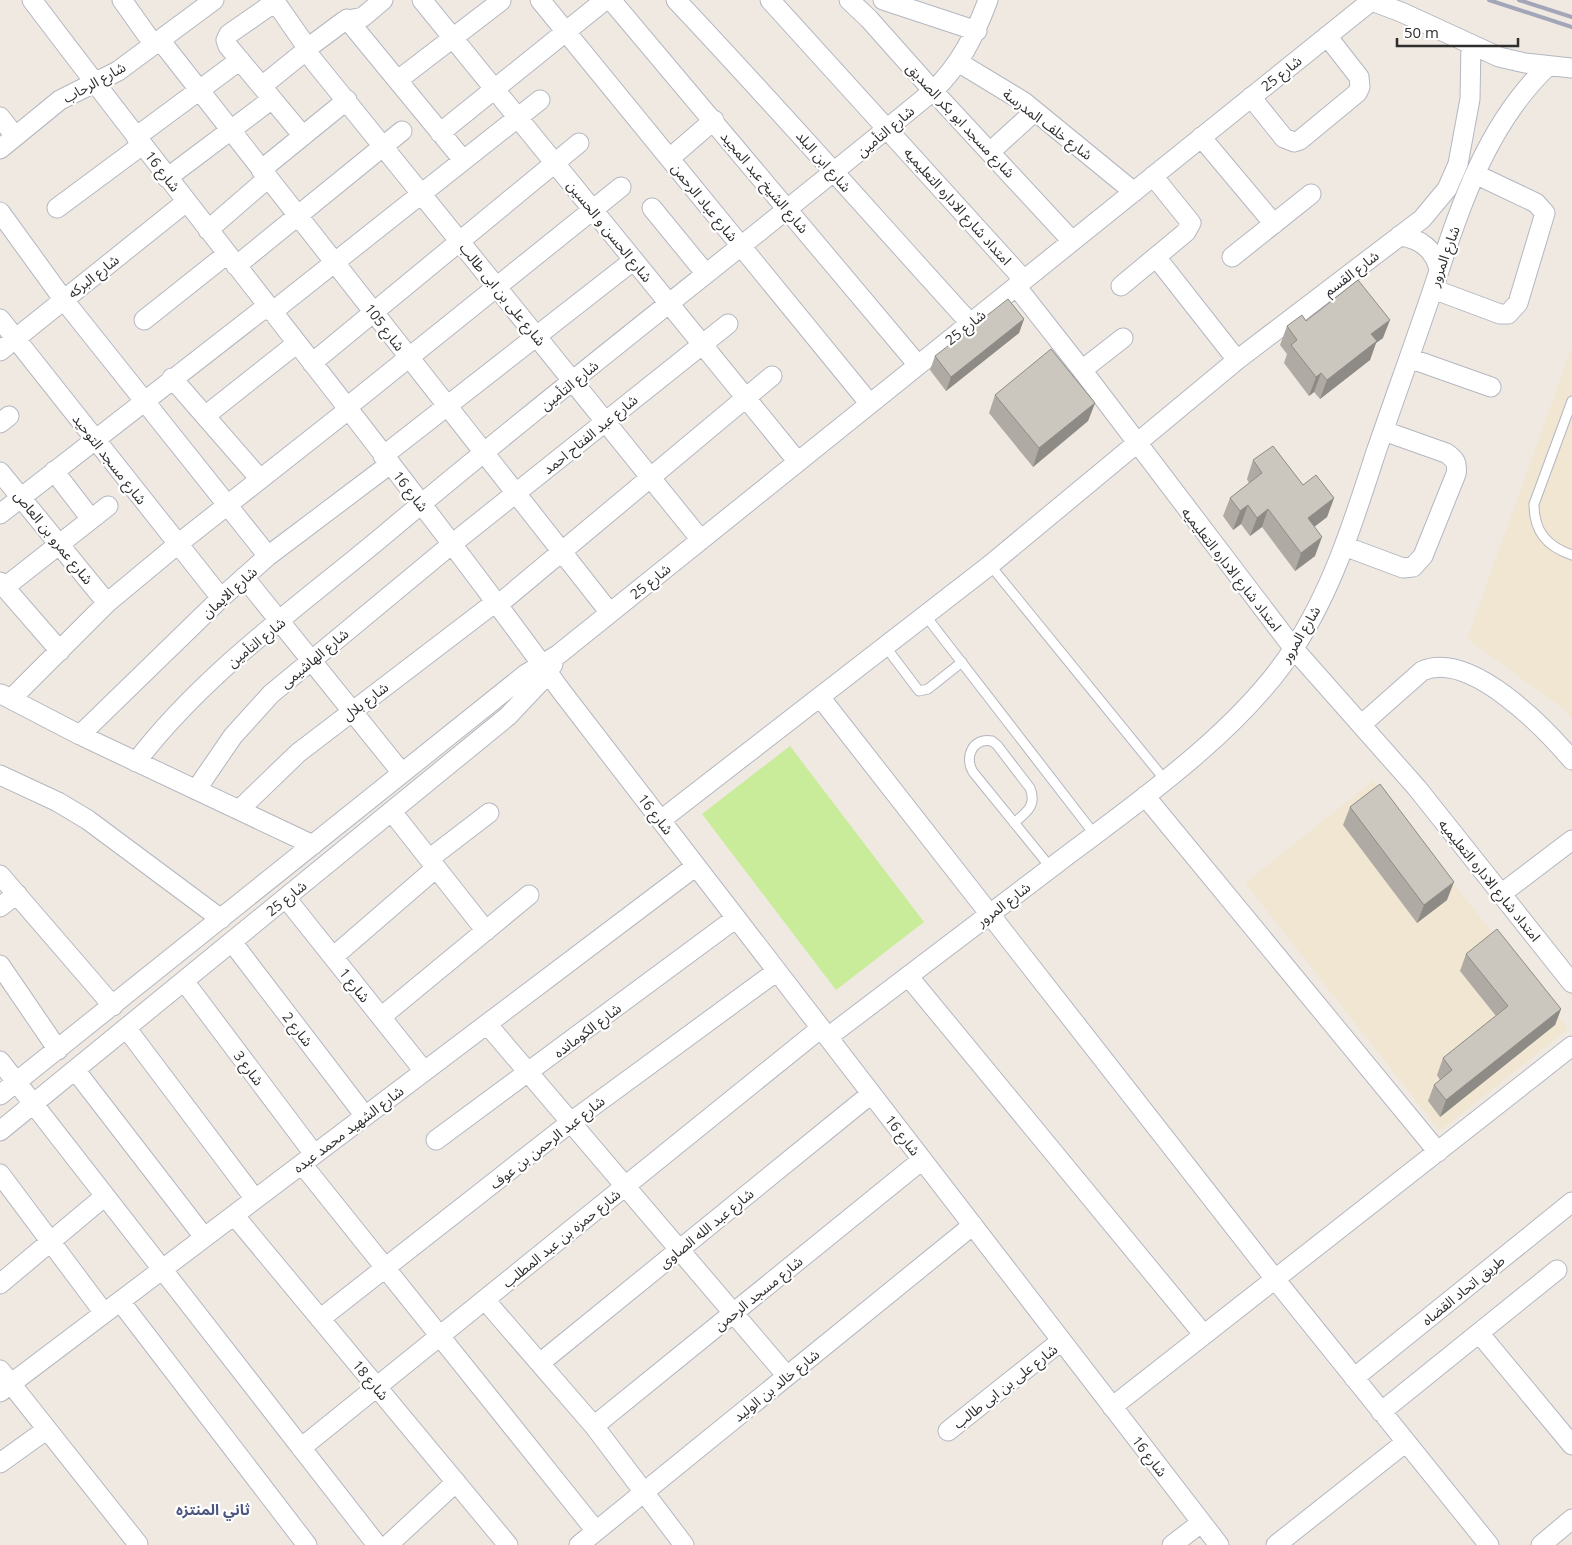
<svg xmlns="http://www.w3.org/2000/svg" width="1572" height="1545" font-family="'Open Sans','Noto Sans Arabic',sans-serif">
	<rect width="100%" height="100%" fill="#efe9e1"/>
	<path fill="#f0e6d1" d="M1572 347V720L1565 710 1467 639Z
		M1373 781 1568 1029 1440 1131 1245 883Z"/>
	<path fill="#c9ec9a" d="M790 746 924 922 836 990 702 814Z"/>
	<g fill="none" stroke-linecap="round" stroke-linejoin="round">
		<defs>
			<path id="lane" d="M1572 401 1534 504C1534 531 1546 546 1572 555
				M990 565 1165 780
				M925 615 1095 835
				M885 646 919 691 928 689 962 662
				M1014 823C1027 812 1037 805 1030 788L997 745 992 741C973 737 964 757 973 772L1051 868"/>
			<path id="street" d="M32 0C207 232 391 457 562 692L1219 1545
				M122 0 154 45
				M383 0 363 17 344 21 305 50 701 540
				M422 0 798 462
				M540 0 870 404
				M611 0 918 365
				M676 0C776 106 872 215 970 323
				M770 0 1024 280
				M849 0 869 19 933 91 1072 241
				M883 0 977 31
				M1369 0 1401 12 1499 57 1525 63 1572 68
				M275 2 229 34 226 40 228 46 303 136
				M347 19 463 160
				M160 40 610 613
				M958 62 1024 102 1134 192
				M398 80 501 1
				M262 86 303 53 306 46 274 0
				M1251 97 1284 138 1294 142 1300 140 1357 93 1360 87 1359 77 1327 36
				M0 117 15 136
				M440 133 605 0
				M136 137 240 60
				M1201 137 1274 224
				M0 149 60 100 118 71 214 0
				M990 152 1035 111
				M670 158 714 120
				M261 170 347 100
				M167 178 272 99
				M57 208 142 145
				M652 208 706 274
				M0 212 63 299 268 556
				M208 230 268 178
				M1399 236C1420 238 1434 249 1439 269
				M1156 257 1237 360
				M1232 257 1311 194
				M236 266 402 131
				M1016 286 1082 370 1294 649 1417 788 1572 983
				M1121 286 1186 232 1191 223 1153 176
				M1433 289 1500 314H1508L1518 303 1545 213 1536 203 1475 174
				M272 312 540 100
				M0 319 221 598
				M144 320 227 254
				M0 351 186 202
				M1409 358 1491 387
				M312 363 579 143
				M1082 370 1123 338
				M172 378 260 479
				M346 408 621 187
				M205 416 296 344
				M0 423 9 416
				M383 456 634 260
				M54 471 91 519
				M0 472 107 603
				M0 514 267 306
				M1344 546 1403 568 1413 567 1423 556 1456 474C1458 463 1455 459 1446 453L1384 431
				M244 577 402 773
				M0 582 60 651
				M5 587 108 506
				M499 604 772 376
				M1 694 80 735 313 845
				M820 697 1275 1279 1489 1545
				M11 699 107 603 178 544 348 410
				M1361 725 1422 671C1470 650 1544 727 1572 760
				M80 735 221 598 268 556 390 464
				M136 762C204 673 298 607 383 536 563 384 751 241 933 91 960 65 975 35 988 0
				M0 775 58 802 88 820 221 919
				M196 790 233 736 271 694 452 544 728 324
				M1145 796 1438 1152
				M240 809 298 753 497 601
				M392 812 486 931
				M661 820 990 565 1237 360 1422 219 1447 189 1458 164 1470 99 1471 45
				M429 859 489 813
				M0 875 113 1006
				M1501 894 1572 840
				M286 898 424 1071
				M0 907 17 894
				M232 942 365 1116
				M333 957 436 868
				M0 965 58 1050
				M908 976 1204 1335
				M184 981 314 1154
				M381 1017 529 895
				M487 1024 787 1376
				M127 1029 255 1199
				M828 1037C909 975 991 913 1073 851 1147 796 1244 726 1294 648 1333 588 1354 520 1376 452 1395 397 1415 342 1434 286 1460 207 1486 125 1548 66
				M0 1061 377 1545
				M76 1071 204 1237
				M0 1095 526 674 559 654 1371 1
				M0 1131 508 716 542 680 553 664
				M436 1140 736 918
				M302 1164 596 1531
				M0 1174 104 1313
				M234 1215 508 1545
				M0 1284 105 1196
				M485 1300 594 1426 684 1545
				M120 1301 307 1545
				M320 1319 571 1122 777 971
				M1479 1333 1572 1445
				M540 1363 871 1094
				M0 1370 138 1544
				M1354 1378 1572 1202
				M0 1392 696 866
				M1112 1407 1572 1046
				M1381 1412 1557 1270
				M594 1426 922 1160
				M948 1431 1061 1341
				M301 1448 821 1028
				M0 1463 46 1430
				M388 1545 456 1482
				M579 1545 973 1225
				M1172 1545 1201 1523
				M1276 1545 1406 1442
				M1541 1545 1572 1519"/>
		</defs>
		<use href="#lane" stroke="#b4b7c1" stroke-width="11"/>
		<use href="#street" stroke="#b4b7c1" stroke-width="21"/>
		<use href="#lane" stroke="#fff" stroke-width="9"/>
		<use href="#street" stroke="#fff" stroke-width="19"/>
		<path stroke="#a3a6b8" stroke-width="4" d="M1489 0 1572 27
			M1519 0 1572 17"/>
	</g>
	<path fill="#afaba4" d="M1024 319 1019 333 946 391 930 370 935 356Z
		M1306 321 1383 338 1376 343 1370 360 1320 399 1314 392 1309 396 1284 363 1287 354 1280 345 1287 326Z
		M995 395 1095 403 1088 421 1033 467 989 413Z
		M1253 460 1303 485 1334 498 1327 517 1314 527 1315 556 1295 571 1262 527 1250 536 1241 524 1233 530 1223 516 1230 498 1249 483 1247 479Z
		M1350 807 1447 900 1417 923 1343 825Z
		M1466 954 1561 1009 1555 1025 1440 1117 1428 1101 1434 1085 1440 1080 1437 1075 1443 1058 1496 1016 1460 971Z"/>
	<path fill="#8e8b86" d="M1024 319 1019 333 946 391 951 377Z
		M1390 320 1383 338 1376 343 1370 360 1320 399 1327 380 1371 334Z
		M1321 373 1314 392 1309 396 1316 377Z
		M1095 403 1088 421 1033 467 1039 448Z
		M1334 498 1327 517 1301 537 1308 518Z
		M1248 505 1241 524 1233 530 1240 511Z
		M1268 509 1262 527 1250 536 1257 518Z
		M1322 537 1315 556 1295 571 1301 553Z
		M1454 882 1447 900 1417 923 1424 905Z
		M1561 1009 1555 1025 1440 1117 1446 1100Z"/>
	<path fill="#cbc7bf" stroke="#8e8b86" d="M1358 280 1390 320 1371 334 1377 341 1327 380 1321 373 1316 377 1291 345 1297 340 1287 326 1302 315 1306 321Z
		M1008 299 1024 319 951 377 935 356Z
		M1051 349 1095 403 1039 448 995 395Z
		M1273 446 1303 485 1316 475 1334 498 1308 518 1322 537 1301 553 1268 509 1257 518 1248 505 1240 511 1230 498 1262 473 1253 460Z
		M1380 784 1454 882 1424 905 1350 807Z
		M1497 929 1561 1009 1446 1100 1434 1085 1452 1070 1443 1058 1508 1006 1466 954Z"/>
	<g text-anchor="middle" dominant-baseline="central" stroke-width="4.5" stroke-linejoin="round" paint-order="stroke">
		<g font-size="14" fill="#2e2e2e" stroke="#fff">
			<text transform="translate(1281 73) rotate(-39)">شارع 25</text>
			<text transform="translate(94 82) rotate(-29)">شارع الرحاب</text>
			<text transform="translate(961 120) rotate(47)">شارع مسجد ابو بكر الصديق</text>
			<text transform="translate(1048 124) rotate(37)">شارع خلف المدرسة</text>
			<text transform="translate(885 131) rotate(-40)">شارع التأمين</text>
			<text transform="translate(824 161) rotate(49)">شارع ابن البلد</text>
			<text transform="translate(163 171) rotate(52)">شارع 16</text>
			<text transform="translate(765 182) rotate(50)">شارع الشيخ عبد المجيد</text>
			<text transform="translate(705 202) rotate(51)">شارع عباد الرحمن</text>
			<text transform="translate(958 206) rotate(48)">امتداد شارع الاداره التعليميه</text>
			<text transform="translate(610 231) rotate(51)">شارع الحسن و الحسين</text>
			<text transform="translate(1444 256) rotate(-70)">شارع المرور</text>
			<text transform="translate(1351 273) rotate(-37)">شارع القسم</text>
			<text transform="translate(93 276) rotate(-38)">شارع البركه</text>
			<text transform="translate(503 294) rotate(51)">شارع على بن ابى طالب</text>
			<text transform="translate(385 327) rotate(52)">شارع 105</text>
			<text transform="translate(965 327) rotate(-39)">شارع 25</text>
			<text transform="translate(569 385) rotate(-39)">شارع التأمين</text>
			<text transform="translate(590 434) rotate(-39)">شارع عبد الفتاح احمد</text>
			<text transform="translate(110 459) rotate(52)">شارع مسجد التوحيد</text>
			<text transform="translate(411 491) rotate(52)">شارع 16</text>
			<text transform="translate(54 537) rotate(51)">شارع عمرو بن العاص</text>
			<text transform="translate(1232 569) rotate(52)">امتداد شارع الاداره التعليميه</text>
			<text transform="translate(650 581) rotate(-39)">شارع 25</text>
			<text transform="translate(229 592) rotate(-42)">شارع الايمان</text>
			<text transform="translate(1300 634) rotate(-59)">شارع المرور</text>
			<text transform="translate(256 642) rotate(-39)">شارع التأمين</text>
			<text transform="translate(314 658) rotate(-40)">شارع الهاشيمى</text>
			<text transform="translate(365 701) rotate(-37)">شارع بلال</text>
			<text transform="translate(656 814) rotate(52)">شارع 16</text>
			<text transform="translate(1490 880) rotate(51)">امتداد شارع الاداره التعليميه</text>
			<text transform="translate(286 898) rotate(-39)">شارع 25</text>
			<text transform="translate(1003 904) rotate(-37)">شارع المرور</text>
			<text transform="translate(355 985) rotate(51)">شارع 1</text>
			<text transform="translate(298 1029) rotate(52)">شارع 2</text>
			<text transform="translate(587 1030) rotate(-37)">شارع الكومانده</text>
			<text transform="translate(249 1068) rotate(53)">شارع 3</text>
			<text transform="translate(348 1129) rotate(-37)">شارع الشهيد محمد عبده</text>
			<text transform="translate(903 1135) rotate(52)">شارع 16</text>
			<text transform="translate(547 1142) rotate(-38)">شارع عبد الرحمن بن عوف</text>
			<text transform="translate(706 1228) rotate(-39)">شارع عبد الله الصاوى</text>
			<text transform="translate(561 1238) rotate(-39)">شارع حمزه بن عبد المطلب</text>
			<text transform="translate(1463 1290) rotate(-39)">طريق اتحاد القضاه</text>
			<text transform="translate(758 1293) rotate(-39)">شارع مسجد الرحمن</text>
			<text transform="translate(371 1380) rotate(50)">شارع 18</text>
			<text transform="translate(776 1385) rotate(-39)">شارع خالد بن الوليد</text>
			<text transform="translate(1005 1386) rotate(-38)">شارع على بن ابى طالب</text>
			<text transform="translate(1150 1456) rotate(52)">شارع 16</text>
		</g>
		<g font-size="15" font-weight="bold" fill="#4d5680" stroke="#fff">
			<text x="213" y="1509">ثاني المنتزه</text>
		</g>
	</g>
	<path d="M1397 38v8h121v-8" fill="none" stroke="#2e2e2e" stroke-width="2.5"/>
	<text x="1404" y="38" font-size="15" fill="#2e2e2e" stroke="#ffffff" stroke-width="4" paint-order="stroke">50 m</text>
</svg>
